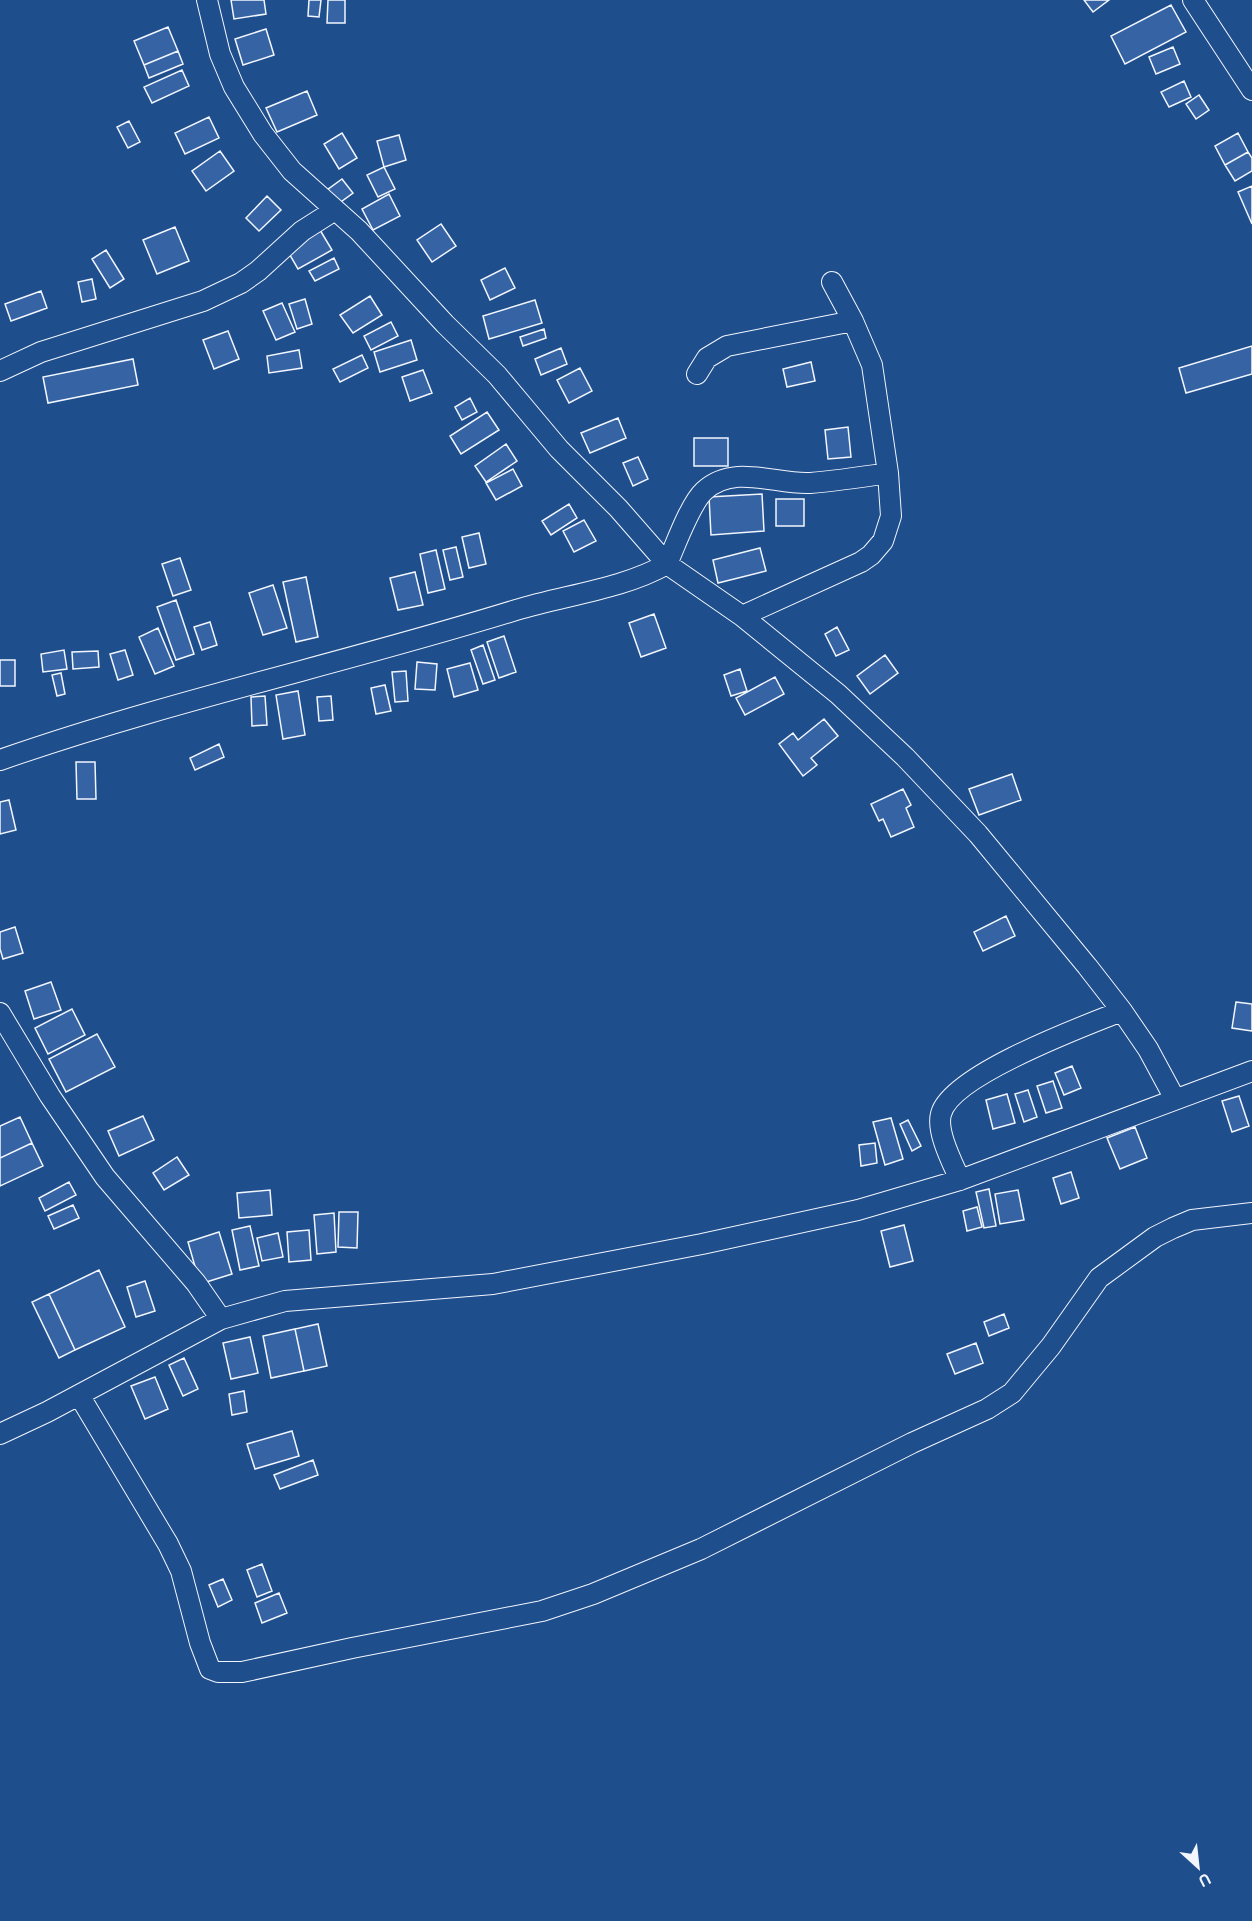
<svg xmlns="http://www.w3.org/2000/svg" width="1252" height="1921" font-family="Overpass,sans-serif">
	<rect width="100%" height="100%" fill="#1f4e8c"/>
	<path fill="#3563a3" stroke="#f2f6ff" stroke-width="1.5" d="M231 0H264L266 14 234 19Z
		M309 0H321L319 17 308 16Z
		M328 0H345V23H327Z
		M1084 0H1109L1093 12Z
		M1171 5 1186 32 1125 64 1111 36Z
		M168 27 178 51 144 65 134 41Z
		M266 29 274 55 243 65 235 39Z
		M1173 47 1180 64 1156 74 1149 57Z
		M178 51 183 64 149 78 144 65Z
		M182 70 189 86 152 103 144 87Z
		M1184 81 1191 97 1169 107 1161 92Z
		M307 91 317 115 277 132 266 108Z
		M1199 95 1209 110 1196 119 1186 104Z
		M209 117 219 138 185 154 175 133Z
		M129 121 140 142 128 148 117 127Z
		M342 133 357 158 339 169 324 144Z
		M1238 133 1248 152 1225 165 1215 146Z
		M399 135 406 160 384 167 377 141Z
		M220 151 234 171 206 191 192 171Z
		M1248 152 1252 158V171L1235 181 1225 165Z
		M384 167 395 189 378 197 367 175Z
		M342 179 353 193 338 204 327 190Z
		M1252 186V224L1238 192Z
		M389 194 400 216 373 230 362 209Z
		M267 196 281 210 259 231 246 218Z
		M441 224 456 246 432 262 417 240Z
		M175 227 189 261 157 274 143 240Z
		M320 230 332 250 298 269 287 250Z
		M106 250 124 279 110 288 92 259Z
		M334 258 339 269 315 281 309 271Z
		M505 268 515 288 490 300 481 280Z
		M92 279 96 299 82 302 78 282Z
		M41 291 47 308 11 321 5 304Z
		M370 296 382 315 353 333 340 315Z
		M305 299 312 324 297 329 289 304Z
		M535 300 542 323 489 339 483 316Z
		M282 303 295 332 276 340 263 311Z
		M391 322 398 336 371 350 364 336Z
		M544 329 546 338 523 346 520 337Z
		M228 331 239 359 214 369 203 340Z
		M411 340 417 360 380 372 374 352Z
		M1252 346V374L1186 393 1179 368Z
		M561 348 567 364 541 375 535 359Z
		M299 350 302 368 269 373 267 356Z
		M362 355 368 368 340 382 333 369Z
		M133 359 138 385 48 403 43 377Z
		M811 362 815 381 787 387 783 369Z
		M580 368 592 391 569 403 557 380Z
		M423 370 432 393 410 401 402 377Z
		M470 398 477 412 462 420 455 407Z
		M487 412 499 430 461 454 450 436Z
		M618 418 626 438 590 453 581 433Z
		M848 427 851 457 828 459 825 430Z
		M694 438H728V466H694Z
		M506 444 517 461 486 482 475 466Z
		M638 457 648 479 633 486 623 463Z
		M513 469 522 486 496 500 486 483Z
		M762 494 764 531 711 535 709 497Z
		M776 499H804V526H776Z
		M569 504 577 518 551 535 542 521Z
		M584 520 596 541 574 552 563 531Z
		M479 533 486 564 469 568 462 537Z
		M456 547 463 577 450 580 443 550Z
		M760 548 766 571 718 583 713 560Z
		M436 550 445 589 428 593 420 554Z
		M180 558 191 590 173 596 162 564Z
		M415 572 423 605 398 610 390 578Z
		M306 577 318 637 296 642 283 582Z
		M273 585 287 628 263 635 249 593Z
		M176 600 194 654 176 660 157 607Z
		M654 614 666 648 641 657 629 623Z
		M210 622 217 645 202 650 194 627Z
		M837 627 849 650 836 656 825 634Z
		M158 628 174 666 155 674 139 637Z
		M504 636 516 672 499 678 487 642Z
		M483 645 495 680 483 684 471 650Z
		M64 650 67 669 43 672 41 654Z
		M125 650 133 675 118 680 110 654Z
		M98 651 99 667 73 669 72 652Z
		M885 655 898 673 870 694 857 676Z
		M0 660H15V686H0Z
		M417 662 437 664 435 690 415 689Z
		M470 663 478 690 454 697 447 669Z
		M740 669 747 691 731 696 724 675Z
		M406 671 408 701 395 702 392 672Z
		M61 673 65 694 57 696 52 675Z
		M775 677 784 694 745 715 736 698Z
		M385 685 391 711 376 714 371 688Z
		M298 691 305 735 283 739 276 695Z
		M265 696 267 725 252 726 251 697Z
		M331 696 333 720 319 721 317 697Z
		M824 719 838 736 811 758 817 765 803 776 779 744 793 733 798 740Z
		M219 744 224 757 195 770 190 758Z
		M76 762H95L96 799H77Z
		M1012 774 1021 800 979 815 969 789Z
		M903 789 911 805 906 808 914 827 891 837 883 819 879 821 871 804Z
		M9 800 16 830 0 834V802Z
		M1006 916 1015 936 983 951 974 932Z
		M15 927 23 953 3 959 0 949V932Z
		M51 982 61 1010 34 1019 25 991Z
		M1236 1002 1252 1004V1031L1232 1028Z
		M72 1009 85 1035 48 1054 35 1028Z
		M97 1034 115 1067 66 1092 49 1059Z
		M1072 1066 1081 1088 1064 1095 1055 1073Z
		M1053 1081 1062 1108 1046 1113 1037 1086Z
		M1028 1090 1037 1117 1024 1122 1015 1094Z
		M1007 1094 1015 1123 993 1129 986 1100Z
		M1239 1096 1249 1126 1232 1132 1222 1101Z
		M143 1116 154 1140 119 1156 108 1131Z
		M20 1117 32 1143 0 1158V1126Z
		M891 1118 903 1159 885 1165 873 1122Z
		M908 1120 921 1146 912 1151 900 1124Z
		M1135 1127 1147 1158 1120 1169 1107 1138Z
		M32 1143 43 1166 0 1186V1158Z
		M875 1143 877 1163 861 1166 859 1145Z
		M177 1157 189 1175 164 1190 153 1173Z
		M1071 1172 1079 1198 1061 1204 1053 1178Z
		M69 1182 76 1195 45 1211 39 1198Z
		M989 1189 996 1226 984 1228 976 1192Z
		M270 1190 272 1215 239 1218 237 1193Z
		M1018 1190 1024 1220 1000 1224 995 1194Z
		M73 1205 79 1218 54 1229 48 1216Z
		M977 1207 982 1227 967 1231 963 1211Z
		M339 1212H358L357 1248 338 1247Z
		M334 1213 336 1252 317 1254 314 1215Z
		M904 1225 913 1261 890 1267 881 1231Z
		M250 1226 259 1266 240 1270 232 1230Z
		M309 1230 311 1260 289 1262 287 1232Z
		M219 1232 232 1274 200 1284 188 1242Z
		M278 1233 283 1257 262 1261 257 1238Z
		M99 1270 125 1327 75 1350 49 1294Z
		M145 1281 155 1311 136 1317 127 1287Z
		M49 1294 75 1350 59 1358 32 1302Z
		M1004 1314 1009 1328 989 1336 984 1322Z
		M318 1324 327 1366 304 1371 295 1329Z
		M295 1329 304 1371 271 1378 263 1336Z
		M250 1337 258 1373 231 1379 223 1343Z
		M976 1343 983 1363 955 1374 947 1354Z
		M184 1358 198 1389 183 1396 169 1365Z
		M155 1377 168 1409 145 1419 131 1386Z
		M244 1391 247 1412 232 1415 229 1394Z
		M292 1431 299 1456 255 1469 247 1444Z
		M313 1460 318 1475 280 1489 274 1475Z
		M262 1564 272 1591 257 1597 247 1570Z
		M223 1579 232 1600 218 1607 209 1585Z
		M279 1593 287 1613 262 1623 255 1603Z"/>
	<g fill="none" stroke-linecap="round" stroke-linejoin="round">
		<defs>
			<path id="minor" d="M207 0 220 54 234 87 263 134 292 171 359 231 445 324 497 375 559 449 618 508 667 564 742 616 838 694 905 757 978 834 1087 966 1122 1011 1148 1049 1175 1099
				M1193 0 1252 90
				M0 371 41 352 203 301 241 283 258 271 302 231 335 210
				M697 374 707 358 727 346 853 321
				M742 616 861 562 871 555 883 541 891 516 888 473 872 365 853 321 832 282
				M0 760C169 701 345 663 516 610 565 595 623 589 667 564 676 544 690 504 704 491 734 463 776 485 810 483 836 481 862 477 888 473
				M0 1013 50 1096 105 1177 196 1283 221 1319
				M960 1180C953 1164 936 1132 941 1114 951 1075 1084 1026 1122 1011
				M79 1395 168 1544 181 1571 200 1643 210 1669 218 1672H242L352 1648 542 1611 593 1594 701 1549 912 1443 987 1409 1012 1393 1051 1346 1099 1278 1155 1237 1173 1228 1192 1220 1252 1213
				M0 1434 47 1412 221 1319 285 1301 493 1284 702 1244 858 1210 960 1180 1252 1071"/>
		</defs>
		<use href="#minor" stroke="#f2f6ff" stroke-width="22"/>
		<use href="#minor" stroke="#1f4e8c" stroke-width="20"/>
	</g>
	<g transform="translate(1198 1867) rotate(153)" stroke="#1f4e8c" stroke-width="4.5" paint-order="stroke">
	<path d="M0-4.5L10 22L0 15L-10 22Z" fill="#f2f6ff"/>
	<text y="-9" font-size="16" font-weight="bold" text-anchor="middle" fill="#f2f6ff">U</text>
	</g>
</svg>
